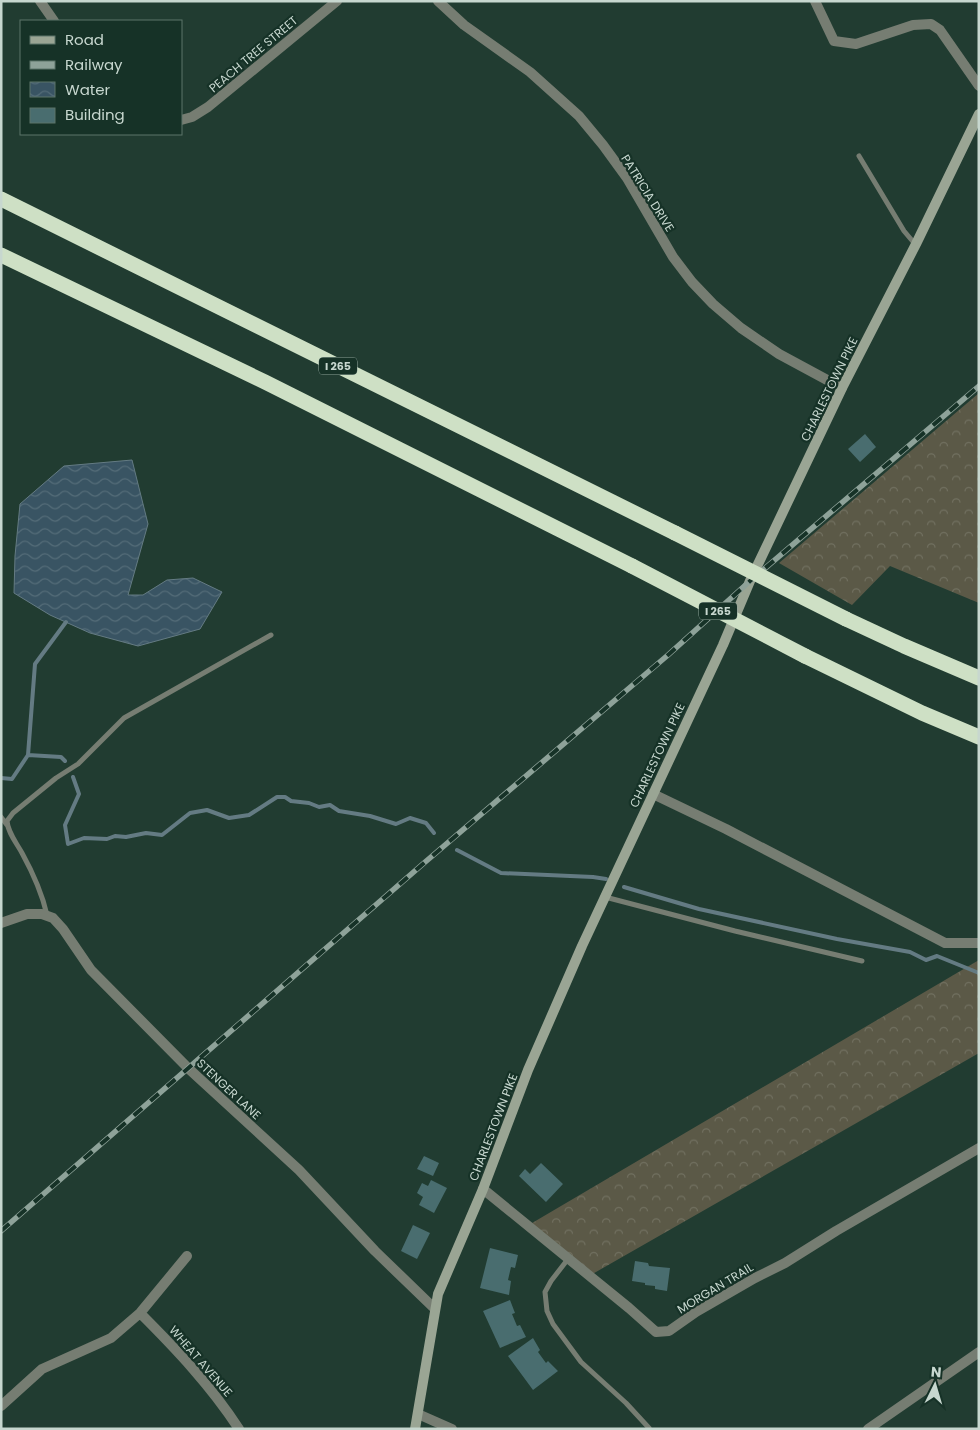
<svg xmlns="http://www.w3.org/2000/svg" width="980" height="1430" font-family="Poppins,sans-serif">
	<defs>
		<pattern id="forest-crowns" width="20" height="18" patternUnits="userSpaceOnUse" patternTransform="scale(1.25)"><rect width="20" height="18" fill="#5b5947"/><path d="M2 6a3 3 0 1 1 6 0M12 15a3 3 0 1 1 6 0" fill="none" stroke="#717060"/></pattern>
		<pattern id="water-waves" width="16" height="10" patternUnits="userSpaceOnUse" patternTransform="scale(1.25)"><rect width="16" height="10" fill="#395463"/><path d="M0 5q4-4 8 0t8 0" fill="none" stroke="#546c78"/></pattern>
	</defs>
	<rect width="100%" height="100%" fill="#213c31"/>
	<path fill="url(#forest-crowns)" d="M979 393V603L890 566 852 605 779 563Z
		M979 960V1053L589 1276 527 1226Z"/>
	<path fill="url(#water-waves)" stroke="#647b83" d="M132 460 148 524 128 595H143L167 580 193 578 222 592 200 629 138 646 90 633 50 615 14 593 15 556 20 504 64 466Z"/>
	<g fill="none" stroke-linecap="round" stroke-linejoin="round">
		<path stroke="#647b83" stroke-width="4" d="M28 755 35 664 66 622
			M73 777 79 794 65 825 68 844 84 838 107 839 115 836 126 837 146 833 162 835 190 813 207 810 229 818 249 815 277 797H285L291 801 309 803 319 807 330 805 339 811 370 816 396 824 410 818 426 823 434 833
			M1 778 12 779 28 755 61 757 65 761
			M457 850 501 873 593 877 606 879
			M624 887 699 909 837 939 910 952 926 960 937 956 979 973"/>
	</g>
	<path fill="#496d6f" d="M865 434 876 447 860 462 848 449Z
		M424 1156 439 1163 433 1176 417 1169Z
		M541 1163 563 1184 546 1202 519 1176 525 1169 530 1174Z
		M431 1180 447 1188 434 1213 419 1205 423 1197 417 1193 422 1183 428 1186Z
		M413 1225 430 1233 417 1259 401 1251Z
		M490 1248 518 1255 515 1268 511 1267 508 1280 511 1281 509 1295 480 1288Z
		M635 1261 648 1263 649 1266 670 1268 667 1291 655 1289V1286L645 1285V1283L632 1281Z
		M510 1300 515 1313 512 1314 517 1326 520 1325 526 1337 500 1348 483 1311Z
		M533 1338 540 1350 538 1352 546 1363 548 1361 558 1371 533 1390 508 1356Z"/>
	<g fill="none" stroke-linecap="round" stroke-linejoin="round">
		<path stroke="#767d72" stroke-width="5" d="M859 156 904 231 915 244
			M1 817 7 825
			M605 897 735 931 862 961
			M47 915C42 893 33 873 22 853 16 842 8 833 7 821L13 813 56 778 78 764 124 718 271 635
			M568 1259 551 1281 545 1292 547 1311 553 1324 581 1362 626 1403 649 1428"/>
		<path stroke="#767d72" stroke-width="10" d="M40 1 54 21
			M438 1 464 25 530 72 579 116 603 145 627 178 673 257 692 282 713 304 741 328 779 354 842 388
			M815 1 834 41 856 44 913 25 931 24 940 30 979 86
			M181 120 192 117 208 107 337 1
			M653 794 726 829 945 943H979
			M1 923 27 914H42L53 918 63 929 91 970 189 1069 299 1170 375 1251 435 1309
			M483 1189 629 1308 656 1332 669 1331 696 1312 755 1278 785 1263 836 1231 979 1148
			M140 1313C176 1349 211 1386 239 1429
			M1 1406 42 1369 111 1338 140 1313 187 1256
			M418 1414 452 1429
			M868 1429 979 1352"/>
		<path stroke="#9aa594" stroke-width="10" d="M415 1429 438 1294 483 1189 528 1070 582 946 723 645 750 581 842 388 916 244 979 114"/>
		<path stroke="#cee0c5" stroke-width="15" d="M1 199 675 533
			M1 255 265 382 632 566
			M846 619 904 646 979 678
			M805 656 922 713 979 737"/>
		<defs>
			<path id="rail" d="M1 1231 424 863 668 655 750 581 979 386"/>
		</defs>
		<use href="#rail" stroke="#8ea299" stroke-width="5.5"/>
		<use href="#rail" stroke="#163227" stroke-width="4" stroke-dasharray="11" stroke-linecap="butt"/>
		<path stroke="#cee0c5" stroke-width="15" d="M675 533 846 619
			M632 566 805 656"/>
	</g>
	<g text-anchor="middle" dominant-baseline="central" stroke-width="4.5" stroke-linejoin="round" paint-order="stroke">
		<g fill="#163227" stroke="#92a69d" stroke-width="1">
			<rect x="319" y="357.5" width="38" height="17" rx="4"/>
			<rect x="699" y="602.5" width="38" height="17" rx="4"/>
		</g>
		<g font-size="11" font-weight="bold" fill="#c7d7cf">
			<text x="338" y="366">I 265</text>
			<text x="718" y="611">I 265</text>
		</g>
		<g font-size="12" fill="#c7d7cf" stroke="#163227">
			<text transform="translate(253 54) rotate(-40)">PEACH TREE STREET</text>
			<text transform="translate(648 193) rotate(58)">PATRICIA DRIVE</text>
			<text transform="translate(829 389) rotate(-64)">CHARLESTOWN PIKE</text>
			<text transform="translate(657 755) rotate(-65)">CHARLESTOWN PIKE</text>
			<text transform="translate(229 1089) rotate(43)">STENGER LANE</text>
			<text transform="translate(493 1127) rotate(-69)">CHARLESTOWN PIKE</text>
			<text transform="translate(715 1288) rotate(-31)">MORGAN TRAIL</text>
			<text transform="translate(201 1361) rotate(49)">WHEAT AVENUE</text>
		</g>
	</g>
	<rect width="980" height="1430" fill="none" stroke="#c7d7cf" stroke-width="5"/>
	<rect x="20" y="20" width="162" height="115" fill="#163227" stroke="#5d746a"/>
	<rect x="30" y="36" width="25" height="8" fill="#9aa594" stroke="#5d746a"/>
	<text x="65" y="45" font-size="15" fill="#c7d7cf">Road</text>
	<rect x="30" y="61" width="25" height="8" fill="#8ea299" stroke="#5d746a"/>
	<text x="65" y="70" font-size="15" fill="#c7d7cf">Railway</text>
	<rect x="30" y="82" width="25" height="15" fill="url(#water-waves)" stroke="#5d746a"/>
	<text x="65" y="95" font-size="15" fill="#c7d7cf">Water</text>
	<rect x="30" y="108" width="25" height="15" fill="#496d6f" stroke="#5d746a"/>
	<text x="65" y="120" font-size="15" fill="#c7d7cf">Building</text>
	<g transform="translate(935 1385) rotate(5)" stroke="#163227" stroke-width="4" paint-order="stroke">
	<path d="M0-4L9 19L0 12L-9 19Z" fill="#c7d7cf"/>
	<text y="-8" font-size="14" font-weight="bold" text-anchor="middle" fill="#c7d7cf">N</text>
	</g>
</svg>
